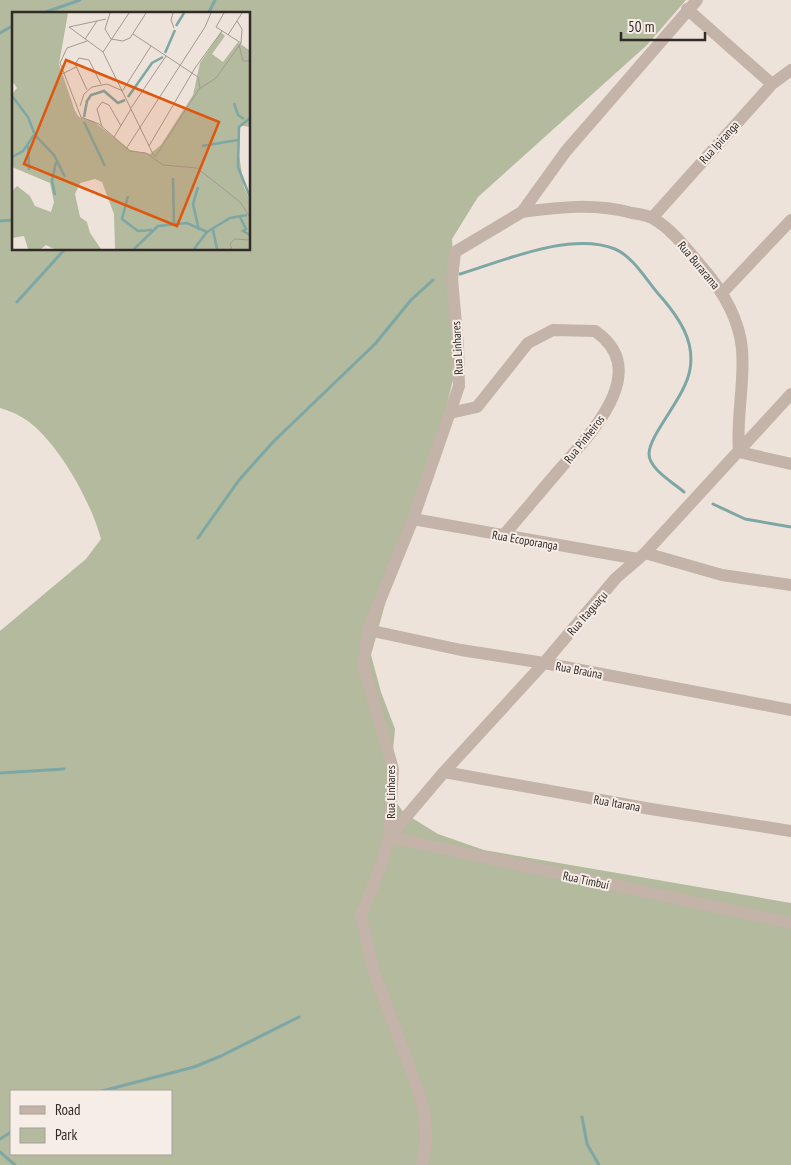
<svg xmlns="http://www.w3.org/2000/svg" width="791" height="1165" font-family="'PT Sans Narrow',sans-serif">
	<rect width="100%" height="100%" fill="#eee3db"/>
	<path fill="#b3ba9d" fill-rule="evenodd" d="M0 0H686L647 45 478 197 452 239 454 279 463 340 427 483 390 586 371 655 381 692 395 729 391 771 393 798 404 813 438 834 484 850 791 903V1165H0V631L86 559 101 539C91 501 54 433 18 415 13 412 6 410 0 408ZM14 14H249V249H14ZM11 1091H171V1154H11Z"/>
	<g fill="none" stroke-linecap="round" stroke-linejoin="round">
		<path stroke="#7da7a5" stroke-width="3" d="M40 14 80 0
			M208 14 215 0
			M0 33 14 25
			M0 221 14 220
			M460 274C503 261 571 231 615 249 634 257 648 283 662 298 679 318 695 341 690 369 686 397 649 434 649 454 649 469 674 483 684 492
			M17 302 65 249
			M713 504 745 519 791 527
			M198 538 239 480 274 441 375 344 411 300 433 280
			M0 773 64 769
			M102 1091 194 1067 221 1056 299 1017
			M582 1117 587 1144 599 1165
			M0 1139 11 1132
			M0 1152 15 1165"/>
		<path stroke="#c4b3a8" stroke-width="12" d="M687 9 772 84
			M522 212C560 207 594 203 632 213 639 214 648 215 654 219 673 230 688 251 702 267 722 290 739 318 742 349 745 383 736 417 739 452
			M652 218 772 84 791 70
			M722 293 791 220
			M450 413 477 407 528 343 553 330 595 331C653 371 590 434 560 469 541 491 522 514 503 536
			M739 452 791 464
			M413 519 638 559
			M645 553 722 575 791 585
			M368 630 461 650 544 663 791 710
			M444 772 651 809 791 831
			M389 837 444 772 544 663 616 578 645 553 791 394
			M389 837 791 923
			M422 1165 426 1141 425 1114 417 1087 373 969 361 915 381 866 389 837 393 769 363 664 368 630 413 519 459 386 458 346 452 279 455 252 522 212 566 151 697 0"/>
	</g>
	<g text-anchor="middle" dominant-baseline="central" stroke-width="4" stroke-linejoin="round" paint-order="stroke">
		<g font-size="12" fill="#322a27" stroke="#f6ede6">
			<text transform="translate(719 142) rotate(-48)">Rua Ipiranga</text>
			<text transform="translate(699 265) rotate(50)">Rua Burarama</text>
			<text transform="translate(457 348) rotate(-93)">Rua Linhares</text>
			<text transform="translate(584 439) rotate(-52)">Rua Pinheiros</text>
			<text transform="translate(525 540) rotate(10)">Rua Ecoporanga</text>
			<text transform="translate(587 613) rotate(-49)">Rua Itaguaçu</text>
			<text transform="translate(579 670) rotate(11)">Rua Braúna</text>
			<text transform="translate(390 792) rotate(-90)">Rua Linhares</text>
			<text transform="translate(617 803) rotate(10)">Rua Itarana</text>
			<text transform="translate(586 880) rotate(12)">Rua Timbuí</text>
		</g>
	</g>
	<g transform="translate(12 12)">
		<rect width="238" height="238" fill="#eee3db"/>
		<path d="M0 1H56L47 52 63 99 67 105 81 109 118 138 138 142 149 133 181 83 188 51 209 20 213 24 200 42 211 50 226 30 237 38V115L228 113 227 143 232 175 237 186V237H103L102 202 90 170 83 167 68 171 63 182 68 205 75 210 78 221 89 237H42L34 233 29 237H16L12 224 0 226V179L5 174 18 184 23 194 39 200 42 190 38 171 0 155V82L5 76 1 70Z" fill="#b3ba9d"/>
		<path fill="none" stroke="#7da7a5" stroke-width="2.5" d="M164 14 172 1M153 41 163 18M0 84 16 105 23 123 42 143 53 165M116 85 140 51 151 45M222 91 226 103 232 107M72 105 75 89 79 83 92 79 106 91 113 88M238 106 227 115 226 155 238 185M72 110 93 154M16 133 17 158M190 134 226 128M0 145 11 139 22 123M161 166 162 213M186 175 181 192 187 218M43 183 40 169 44 150M116 184 110 207 126 219 140 218M228 205 234 217 231 219 238 223M201 218 205 237M122 237 146 214 175 211 195 220M182 237 195 220 218 206 235 203"/>
		<path fill="none" stroke="#a39993" stroke-width="1" d="M98 1 93 17 99 27M161 1 159 8 162 16M212 1 204 15 229 31 230 17 225 9M57 15 91 40 142 144M57 15 94 7M121 22 186 65 188 76M216 23 230 1M73 27 85 9M99 27 111 29 118 26 134 1M75 29 55 36 48 51 69 105 87 112 118 139 134 141 151 153 185 156 228 190 238 205M227 33 231 49H238M91 40 117 1M50 62 64 55M75 78 63 52 67 46 77 48 89 72M111 78 139 34M68 94 72 82 80 75 95 72 111 79M119 96 154 44M90 115 85 97 90 90 97 93 109 114M102 125 119 97M137 134 183 56 210 19M114 137 193 15 199 1M143 145 187 77 204 66 229 31M238 149V174M220 237 218 232 223 227 238 228"/>
		<path fill="#df570d" fill-opacity="0.15" stroke="#df570d" stroke-width="2.5" d="M54 48 207 110 165 214 12 152Z"/>
		<rect width="238" height="238" fill="none" stroke="#322a27" stroke-width="2.5"/>
	</g>
	<rect x="10" y="1090" width="162" height="65" fill="#f6ede6" stroke="#a89f9a"/>
	<rect x="20" y="1106" width="25" height="8" fill="#c4b3a8" stroke="#a89f9a"/>
	<text x="55" y="1115" font-size="15" fill="#322a27">Road</text>
	<rect x="20" y="1128" width="25" height="15" fill="#b3ba9d" stroke="#a89f9a"/>
	<text x="55" y="1140" font-size="15" fill="#322a27">Park</text>
	<path d="M621 32v8h84v-8" fill="none" stroke="#322a27" stroke-width="2.5"/>
	<text x="628" y="32" font-size="15" fill="#322a27" stroke="#f6ede6" stroke-width="4" paint-order="stroke">50 m</text>
</svg>
